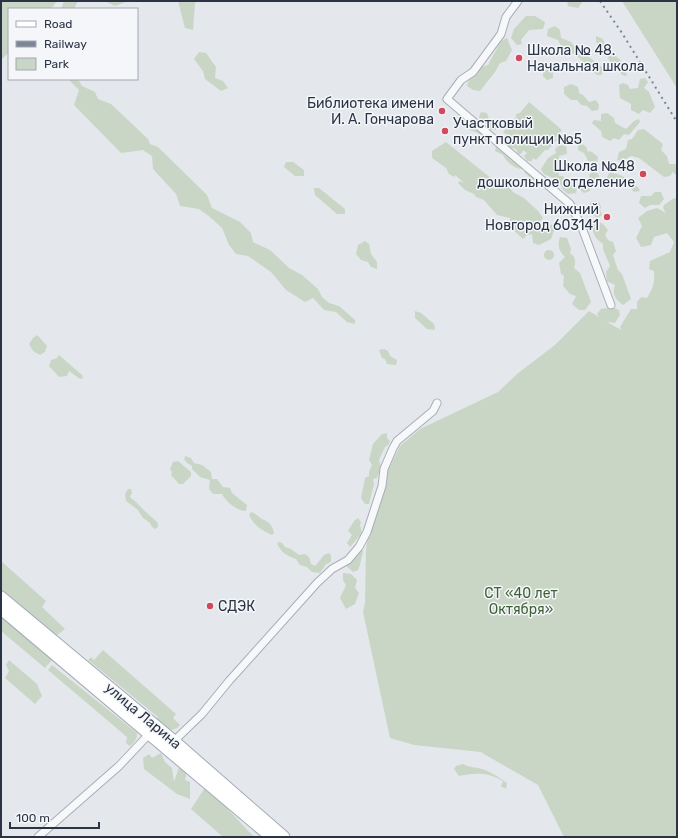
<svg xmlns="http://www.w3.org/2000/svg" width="678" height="838" font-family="Rubik,sans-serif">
	<rect width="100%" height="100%" fill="#e4e7ec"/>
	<path fill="#c9d6c5" d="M1 1H57L51 9H9V52L1 60Z
		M64 1H78L74 9H61Z
		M105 1H129L115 6Z
		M178 1H198L195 3 193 30 185 28Z
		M567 1H583L578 8 568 6Z
		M622 1H677V88Z
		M526 16H535L545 22 543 29 529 30 521 40 522 44 517 45 511 38 514 29Z
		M555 26 560 30 561 38 571 42 578 51 584 53 603 68 602 75H597L576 55 562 48 558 40 547 36 548 29Z
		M596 36 603 39 605 45 610 48V53C621 58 624 64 627 76L622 75C618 67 615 68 611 63 608 58 608 56 603 52L602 48 596 42Z
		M507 38 512 50 506 61 500 63 495 72 480 91 473 90 467 86 470 76 478 74 480 67 488 65 501 41Z
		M199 52 206 53 216 67 215 78 223 81 228 88 221 91 205 79 203 71 194 59Z
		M548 69 553 73V78L547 80 543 76V71Z
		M645 78 648 82 644 88 649 92 655 107 650 113 643 110 639 114 631 110V104L620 98 619 85 623 83 628 85 630 89 638 88 640 79Z
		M68 79H78L82 86 95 92 98 99 111 104 148 139 150 144 158 147 207 195 212 208 240 222 251 233 253 242 270 250 289 268 302 275 318 289 322 297 329 303 339 306 355 320V324L347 322 336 312 324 310 313 298 305 302 286 290 271 272 248 256 236 254 229 245 222 228 210 217 199 209 180 206 176 194 153 169 152 156 143 150 121 153 74 105 79 90Z
		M571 84 578 87 579 93 583 95 589 102 596 100 599 105 598 110 592 111 587 106 581 105 577 100H571L564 94V87Z
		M529 102 562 130 555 138 557 140 548 150H545L536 160 533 158 532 161H527L524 156 527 153 523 150 522 153 518 155 516 149 508 147 507 141 513 140 503 132 507 128 508 123 512 122 516 117V114L520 113Z
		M481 112 487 113 490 122 497 124 496 130H489L487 124 482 123 479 117Z
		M607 113 614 118 615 123 626 129 634 121 639 119 640 122 629 135 624 134 619 140 614 138 610 141 602 137 601 131 592 123 594 120 601 121V114Z
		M469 115 490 139 488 142 481 139 478 133 470 130 469 126 458 122 460 116Z
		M644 129 663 144 661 150 667 156 669 164H677V176L673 172 670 176 664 177 639 158 631 156 622 161 617 160 619 152 626 149 628 140 632 139 638 130Z
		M574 136 579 140V144L584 145 587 148V151L592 152 598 157 597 162 588 161 584 153 578 150V145L570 143 569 138Z
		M446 142 492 179 509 187 513 192 524 198 538 211 543 218 537 225 540 229 553 224 555 228 551 239 539 245 533 243 532 234 527 235 523 239 510 227V218L497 215 484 200 476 197 474 194 465 190 458 183 459 181 464 183 455 175 454 177 449 174 446 168 432 158V151Z
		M496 145 501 147 505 153H508L540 177V184L533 185V180L525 173 524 169C516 170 506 162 503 155L495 151Z
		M559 145 566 146 567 154 559 156V159L553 166 559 173V176H563L565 180 570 181 577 187 576 193 568 194 563 190 561 185 557 183 555 179 544 174 541 169 548 158 556 153 555 149Z
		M286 162H293L304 170V176H295L284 167Z
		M589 177a5 5 0 1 1 10 0a5 5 0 1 1-10 0Z
		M610 172C616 174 622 175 627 179 631 182 632 185 638 187L640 191 634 192 630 187H623L619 183 609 182 607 177Z
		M585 181 589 183 590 191 584 193 580 190 581 185Z
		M314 188H319L345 209V214H337L315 195Z
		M655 192H661L664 199 659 205H650L645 208 639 203 641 196H651Z
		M674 198 677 199V837H564L538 785 484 754 481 752 414 745 390 738 363 612 365 603 366 550 368 534 387 472 400 446 420 429 498 392 517 374 555 345 589 311 599 317 597 314 601 309 612 307 619 310 620 315 615 323 607 322 621 330 620 327 631 309H637V302L641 297 647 298C653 288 655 282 654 271L649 269 650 261 670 252 674 242 667 233 654 237 651 245 641 247 636 238 642 226 638 218 647 211 657 208 666 213 663 208 664 205Z
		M592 201 599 202 601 207 600 210 602 215 597 218 591 213 588 206Z
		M599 222 603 224 608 230 605 235 608 240 613 242 616 251 613 255 618 270 622 274 631 299 623 305C615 299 612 295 615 285L607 281 606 272 610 266 603 249V244C596 239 591 233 593 224Z
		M560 237 567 238 571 249 570 253C576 257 576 262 574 268L580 273 591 302 585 310H579L572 304 576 296 570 294 563 286 564 276 561 274 559 263 565 257C559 251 557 245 560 237Z
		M365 241 369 244 371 254 377 262V269L371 267 368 262 361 260 356 254 358 245Z
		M544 255a5 5 0 1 1 10 0a5 5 0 1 1-10 0Z
		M415 311 421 313 434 324 435 330 427 329 415 318Z
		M37 335C41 338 43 342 47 346L45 352 40 355 33 351 29 344 33 338Z
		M384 349 388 351 390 356 397 360 396 365 387 364 385 359 382 358 379 350Z
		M59 355 82 375 83 378 80 379 69 371 67 376 59 377 49 366 51 360 57 358Z
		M387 433V438L390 441 389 444 385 447 379 460 381 467 377 478 373 479 374 484 369 504H365L361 498 365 478 369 476V472L372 465 369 460 373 444 382 434Z
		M185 456 191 458 194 463 202 465 211 472 212 479H217L223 487 230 488 232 493 247 505 246 511C237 511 226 502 222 494H213L209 489 210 480 200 477 192 469V466L187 463 184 459Z
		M178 461 191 472V476L183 484H179L171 475 172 472 170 469 173 462Z
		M128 489H131L132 493 130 497C132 500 135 500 137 503 143 510 151 516 158 523V527L155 529 152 527 150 523 143 518 138 510 126 501 125 494Z
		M251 512C256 513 258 517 262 519 269 522 272 524 274 533L272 535C262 530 254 526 249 515Z
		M358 518 361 522 360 525 362 533 350 547 347 543 352 535 348 531 354 521Z
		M279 542 282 543 285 547 291 549 299 555 305 554 309 557 311 564 315 566 324 555 329 553 331 555V562L326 564 320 573 312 572 307 567 300 565 296 559C287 556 281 552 277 544Z
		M361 549 363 552C361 558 361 564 358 570L353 572 347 567 348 563 352 562 359 551Z
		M1 561 46 601 42 607 65 629 56 636 1 592Z
		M343 573 351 574 357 580 355 588 359 593 355 604 346 609 340 598 346 585 343 580Z
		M1 616 52 660 45 668 1 631Z
		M103 650 176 714 173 718 180 725 177 728 169 731 155 720 158 717 88 660 91 657 94 660Z
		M9 660 37 684 42 696 35 704 5 678 9 671 6 665Z
		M52 665 137 733C137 739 135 742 130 746L126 743 127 737 48 670Z
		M161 753 165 762 172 768 174 782 180 764 187 770 185 780 190 782V799L177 794 144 769 143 758 149 754 152 758Z
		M463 764C468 767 473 767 478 768 488 770 499 777 507 783L506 789 501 786 503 781C486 772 477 773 459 776L454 769 456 766Z
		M206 786 254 837H223L191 809Z"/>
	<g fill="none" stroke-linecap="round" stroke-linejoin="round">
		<defs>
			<path id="street" d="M518 1 506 17 501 34 473 72 461 80 447 99 570 204 581 225 611 305
				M171 740 174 741 202 714 229 681 317 583 332 569 348 560 359 547 367 532 382 486 384 469 393 448 397 441 433 411 437 403
				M38 837 119 766 152 731"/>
			<path id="primary" d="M1 597 174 741 284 837
				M1 609 271 837"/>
		</defs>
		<use href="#street" stroke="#a9aeb7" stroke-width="9"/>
		<use href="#primary" stroke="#a3abb8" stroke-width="13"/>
		<use href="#street" stroke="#f7f8fa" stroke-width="7"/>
		<use href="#primary" stroke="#fff" stroke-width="11"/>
		<path stroke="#7d8696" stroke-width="2" stroke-dasharray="2 4" stroke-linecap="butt" d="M600 1 622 33 677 122"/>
	</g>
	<g fill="#d1495b" stroke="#f4f6f9" stroke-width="1.5">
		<circle cx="519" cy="58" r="4"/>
		<circle cx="442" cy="111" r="4"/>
		<circle cx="445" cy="131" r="4"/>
		<circle cx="643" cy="174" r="4"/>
		<circle cx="607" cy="217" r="4"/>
		<circle cx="210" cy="606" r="4"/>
	</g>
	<g text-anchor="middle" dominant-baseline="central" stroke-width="3" stroke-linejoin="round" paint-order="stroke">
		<g font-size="14" fill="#2b3445" stroke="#f4f6f9" text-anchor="start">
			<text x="527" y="50">Школа № 48.<tspan x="527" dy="16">Начальная школа</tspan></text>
			<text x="434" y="103" text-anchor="end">Библиотека имени<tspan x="434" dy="16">И. А. Гончарова</tspan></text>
			<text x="453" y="123">Участковый<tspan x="453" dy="16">пункт полиции №5</tspan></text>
			<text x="635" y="166" text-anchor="end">Школа №48<tspan x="635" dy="16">дошкольное отделение</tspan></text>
			<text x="599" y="209" text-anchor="end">Нижний<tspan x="599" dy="16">Новгород 603141</tspan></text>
			<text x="218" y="606">СДЭК</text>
		</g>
		<g font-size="14" fill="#3f6138" stroke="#f4f6f9">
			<text x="521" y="593">СТ «40 лет<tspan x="521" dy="16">Октября»</tspan></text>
		</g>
		<g font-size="14" fill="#2b3445" stroke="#f4f6f9">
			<text transform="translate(143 716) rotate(40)">улица Ларина</text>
		</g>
	</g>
	<rect width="678" height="838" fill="none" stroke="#2b3445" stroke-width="4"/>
	<rect x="8" y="8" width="130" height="72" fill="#f4f6f9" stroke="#a4a8b1"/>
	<rect x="16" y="21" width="20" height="6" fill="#ffffff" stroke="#a4a8b1"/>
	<text x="44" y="28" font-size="12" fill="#2b3445">Road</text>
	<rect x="16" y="41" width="20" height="6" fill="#7d8696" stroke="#a4a8b1"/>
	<text x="44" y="48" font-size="12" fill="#2b3445">Railway</text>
	<rect x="16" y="58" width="20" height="12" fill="#c9d6c5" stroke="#a4a8b1"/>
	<text x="44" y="68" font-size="12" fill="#2b3445">Park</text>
	<path d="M10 822v6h89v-6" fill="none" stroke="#2b3445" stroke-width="2"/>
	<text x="16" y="822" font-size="12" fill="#2b3445" stroke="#f4f6f9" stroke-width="3" paint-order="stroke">100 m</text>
</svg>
